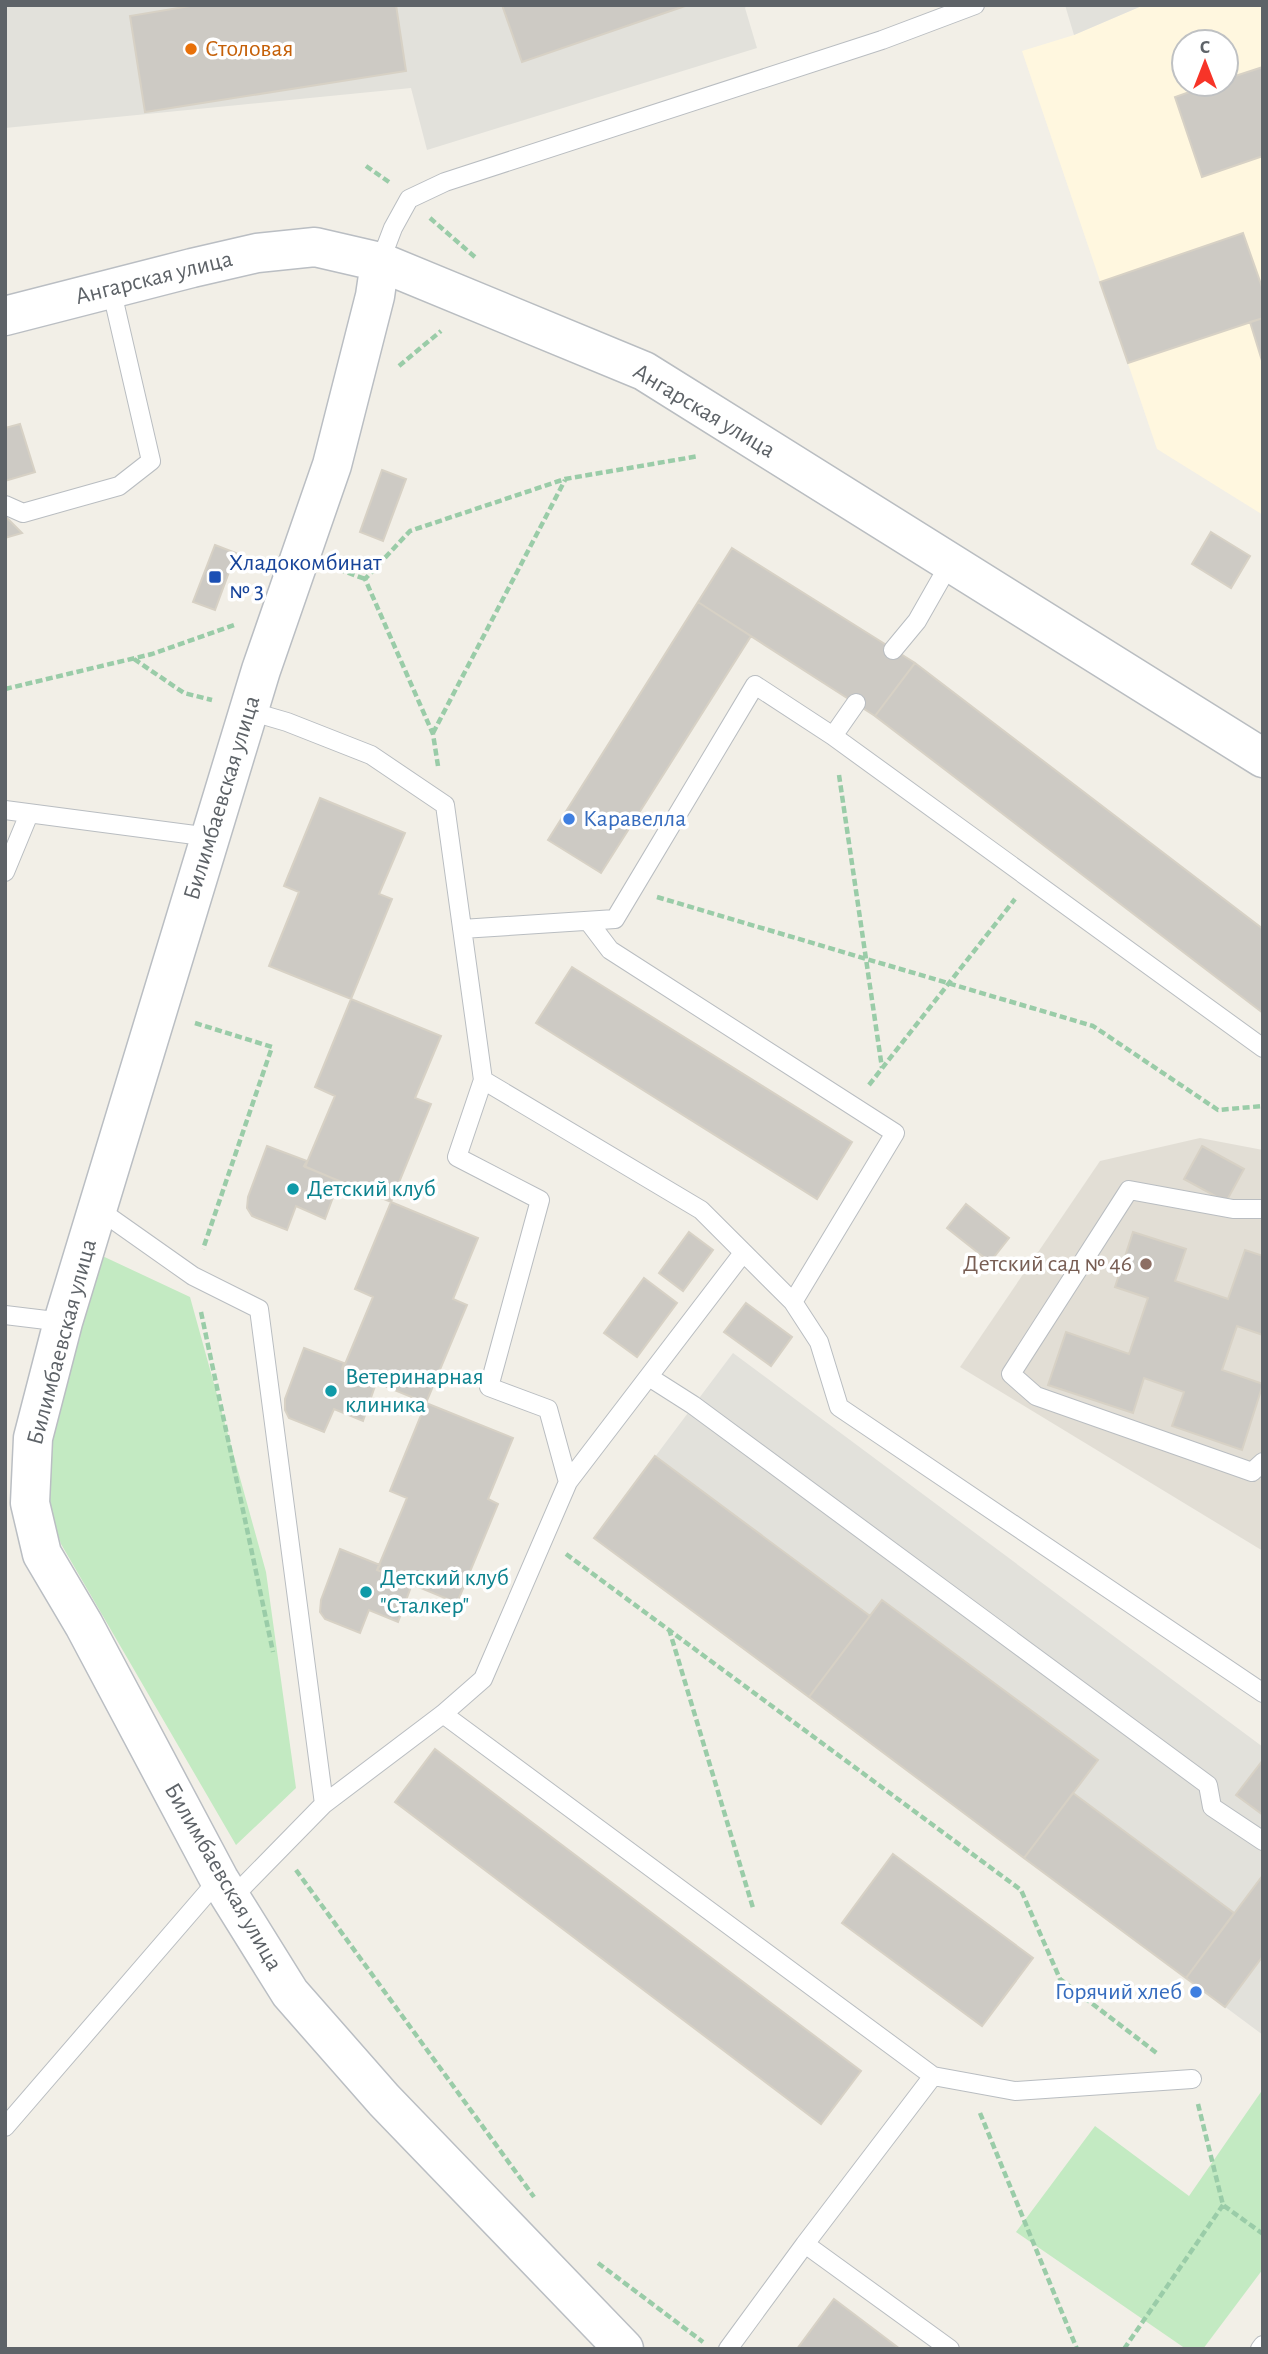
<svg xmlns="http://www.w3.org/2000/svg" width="1268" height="2354" font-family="'Alegreya Sans',sans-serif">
	<rect width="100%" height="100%" fill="#f2efe7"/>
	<path fill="#fff7df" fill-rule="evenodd" d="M1144 5H1263V515L1157 449 1022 51 1074 35ZM1184 42H1226V84H1184Z"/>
	<path fill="#e2e1db" d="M5 5H747L745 8 757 48 427 150 411 88 5 128Z
		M1065 5H1144L1074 35Z
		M733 1353 1263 1747V2035L594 1538Z"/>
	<path fill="#e2ded5" d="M1200 1138 1263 1150V1551L960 1367 1100 1161Z"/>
	<path fill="#c3eac2" d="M96 1253 190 1297 266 1572 296 1788 236 1845 61 1544 47 1501 53 1393Z
		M1263 2089V2269L1203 2349H1186L1016 2232 1095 2126 1189 2196Z"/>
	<path fill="#cdcac4" stroke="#d7d1c5" stroke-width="2" d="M196 5H396L406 71 145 112 130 16Z
		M502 5H688L522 62Z
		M1263 67V156L1202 177 1175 97 1212 84H1226V79Z
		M1243 233 1263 290V318L1128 363 1100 282Z
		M1263 318V364L1250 322Z
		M20 424 35 472 5 481V428Z
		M382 470 406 479 383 541 360 532Z
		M5 516 22 533 5 538Z
		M1211 532 1250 556 1231 588 1192 564Z
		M215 545 236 553 215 610 193 602Z
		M732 548 915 663 875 716 698 602Z
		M698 602 751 636 601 873 548 840Z
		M915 663 1263 929V1013L875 716Z
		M320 798 405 833 379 894 392 899 351 999 269 966 299 892 284 886Z
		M572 967 852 1142 817 1199 536 1023Z
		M351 999 441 1036 415 1098 431 1104 391 1202 305 1167 335 1096 315 1087Z
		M267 1146 307 1161 304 1166 339 1181 325 1219 296 1206 287 1230 252 1216 247 1208 248 1197Z
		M1202 1146 1244 1169 1226 1202 1184 1179Z
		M391 1202 478 1238 453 1299 467 1305 426 1403 343 1369 373 1297 355 1289Z
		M966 1204 1009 1238 990 1262 947 1228Z
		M689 1232 713 1250 683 1291 659 1273Z
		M1133 1232 1186 1249 1175 1281 1228 1299 1245 1250 1263 1256V1335L1237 1326 1222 1370 1263 1384 1242 1450 1172 1426 1184 1392 1144 1378 1133 1413 1048 1385 1066 1332 1129 1354 1148 1298 1115 1287Z
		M644 1278 677 1303 637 1357 604 1333Z
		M746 1303 792 1337 771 1366 724 1332Z
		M304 1348 344 1363 342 1369 376 1383 363 1421 334 1409 324 1432 289 1418 285 1410V1399Z
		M426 1403 513 1438 488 1499 498 1504 457 1603 377 1570 407 1498 390 1491Z
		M655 1456 870 1616 809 1697 594 1538Z
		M340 1549 380 1565 377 1570 412 1584 398 1622 369 1610 360 1633 325 1619 320 1612 321 1600Z
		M882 1600 1098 1760 1024 1858 809 1697Z
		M435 1749 861 2071 821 2124 395 1802Z
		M1263 1760V1815L1236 1795Z
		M1073 1793 1234 1913 1186 1978 1024 1858Z
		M893 1854 1033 1958 982 2026 842 1923Z
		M1263 1875V1956L1225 2007 1186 1978Z
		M834 2299 900 2349H797Z"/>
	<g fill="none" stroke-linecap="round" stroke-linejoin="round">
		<defs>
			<path id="service" d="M380 262 393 228 409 199 445 182 882 40 975 5
				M5 505 23 513 119 486 151 461 111 288
				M893 650 917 621 950 563
				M856 703 833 736 1263 1048
				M249 711 287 722 371 755 445 805 483 1080 701 1210 793 1302 819 1342 839 1407 1263 1693
				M5 810 210 837
				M5 872 29 814
				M588 921 610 950 895 1133 793 1302
				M462 929 615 919 755 685 833 736
				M483 1080 457 1157 540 1200 489 1387 548 1409 568 1482
				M98 1209 193 1276 259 1309 324 1804
				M1263 1209H1233L1129 1190 1011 1374 1036 1396 1252 1472 1263 1462
				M5 1315 63 1322
				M649 1377 693 1405 1208 1785 1212 1807 1263 1841
				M443 1714 933 2076 805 2244 950 2349
				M231 1899 324 1804 443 1714 483 1679 568 1482 743 1253
				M933 2076 1015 2091 1192 2079
				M5 2127 219 1879
				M728 2349 805 2244
				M1260 2349 1263 2345"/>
			<path id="tertiary" d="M380 262 644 371 1263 758"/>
			<path id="secondary" d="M5 316 192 268 257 253 315 247 380 262 375 296 332 465 261 670 63 1322 33 1438 30 1503 42 1554 84 1625 219 1879 290 1993 384 2100 624 2349"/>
		</defs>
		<use href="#service" stroke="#b9bdc1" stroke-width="20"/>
		<use href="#tertiary" stroke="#b9bdc1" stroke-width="41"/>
		<use href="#secondary" stroke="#babec3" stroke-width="41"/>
		<path stroke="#9acca8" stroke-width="4.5" stroke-dasharray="7 3.5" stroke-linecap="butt" d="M366 166 389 182
			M430 218 476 258
			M399 366 441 331
			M338 569 365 579
			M134 659 184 693 212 700
			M5 689 152 654 234 625 235 622
			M433 733 565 480
			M438 766 433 734 365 579 410 531 565 479 699 456
			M839 775 882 1068
			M657 897 1093 1026 1218 1110 1263 1106
			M195 1023 272 1047 203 1249
			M869 1085 1015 899
			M201 1312 273 1652
			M566 1554 1021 1890 1060 1979 1158 2054
			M669 1629 753 1908
			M296 1870 534 2197
			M1198 2104 1223 2205 1263 2234
			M980 2113 1077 2349
			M598 2263 703 2342
			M1124 2349 1223 2205"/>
		<use href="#service" stroke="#fff" stroke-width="18"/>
		<use href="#tertiary" stroke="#fff" stroke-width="38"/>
		<use href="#secondary" stroke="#fff" stroke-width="38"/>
	</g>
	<circle fill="#e8710a" stroke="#fff" stroke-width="2.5" cx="191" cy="49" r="7"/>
	<rect fill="#1a4fb4" stroke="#fff" stroke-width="2.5" x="208" y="570" width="14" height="14" rx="3.5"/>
	<g fill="#3f7fe0" stroke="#fff" stroke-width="2.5">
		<circle cx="569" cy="819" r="7"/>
		<circle cx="1196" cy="1992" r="7"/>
	</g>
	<g fill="#0f9aa8" stroke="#fff" stroke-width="2.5">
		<circle cx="293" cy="1189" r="7"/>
		<circle cx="331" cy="1391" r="7"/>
		<circle cx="366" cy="1592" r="7"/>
	</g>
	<circle fill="#8d6e63" stroke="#fff" stroke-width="2.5" cx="1146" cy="1264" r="7"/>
	<g text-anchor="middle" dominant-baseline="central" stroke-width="7" stroke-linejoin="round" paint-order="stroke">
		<g font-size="24" fill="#c56008" stroke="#fff" text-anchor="start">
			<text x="205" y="49">Столовая</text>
		</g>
		<g font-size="24" fill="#5e6368" stroke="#fff">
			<text transform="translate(154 278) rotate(-14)">Ангарская улица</text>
			<text transform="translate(704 411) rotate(31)">Ангарская улица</text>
			<text transform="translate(222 798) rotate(-73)">Билимбаевская улица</text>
			<text transform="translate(62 1342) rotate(-75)">Билимбаевская улица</text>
			<text transform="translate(223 1877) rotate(60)">Билимбаевская улица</text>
		</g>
		<g font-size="24" fill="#164399" stroke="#fff" text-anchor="start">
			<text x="229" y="563">Хладокомбинат<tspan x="229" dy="28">№ 3</tspan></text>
		</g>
		<g font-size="24" fill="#366cbe" stroke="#fff" text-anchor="start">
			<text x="583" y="819">Каравелла</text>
			<text x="1182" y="1992" text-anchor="end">Горячий хлеб</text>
		</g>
		<g font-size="24" fill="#0d838f" stroke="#fff" text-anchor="start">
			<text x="307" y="1189">Детский клуб</text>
			<text x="345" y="1377">Ветеринарная<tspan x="345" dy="28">клиника</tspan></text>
			<text x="380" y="1578">Детский клуб<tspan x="380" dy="28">"Сталкер"</tspan></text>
		</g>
		<g font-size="24" fill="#785e54" stroke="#fff" text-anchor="end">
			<text x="1132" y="1264">Детский сад № 46</text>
		</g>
	</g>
	<rect width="1268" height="2354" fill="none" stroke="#5e6368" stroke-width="14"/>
	<g transform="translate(1205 63)"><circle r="33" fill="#ffffff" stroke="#bfc1c3" stroke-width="2"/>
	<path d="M0-5L12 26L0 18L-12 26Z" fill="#f73428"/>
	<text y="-10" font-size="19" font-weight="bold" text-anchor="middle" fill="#5e6368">С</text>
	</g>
</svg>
